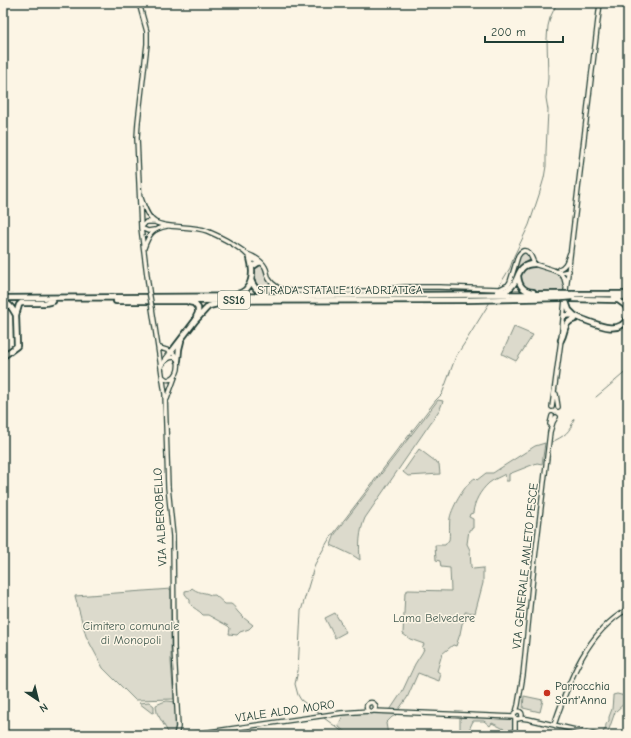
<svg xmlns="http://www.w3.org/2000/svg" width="631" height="738" font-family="'Comic Neue',sans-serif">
	<rect width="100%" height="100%" fill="#fcf5e5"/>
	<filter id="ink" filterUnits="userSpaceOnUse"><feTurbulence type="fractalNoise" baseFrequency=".025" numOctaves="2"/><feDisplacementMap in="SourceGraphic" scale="8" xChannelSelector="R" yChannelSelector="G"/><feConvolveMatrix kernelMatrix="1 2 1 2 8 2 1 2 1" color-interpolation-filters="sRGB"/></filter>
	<g filter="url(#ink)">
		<path fill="#dcdacc" stroke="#7e8c80" d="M523 253C528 253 530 256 530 260L519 268 514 283 510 288 505 291 497 292 391 293 393 291 396 290 406 289 451 288 494 291 503 290 510 286 513 283 520 256Z
			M259 265 263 267C264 270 264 273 266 277 269 285 278 290 286 292L332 294 266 293 261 292C252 281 253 282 254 268Z
			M527 267C535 266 559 271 563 279 565 282 564 287 564 291L533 292 522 286C520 277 518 273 527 267Z
			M514 327 533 335 516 361 502 354Z
			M438 400 443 401 440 409 365 518C359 532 359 546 360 560L354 556 331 545 335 534Z
			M545 443 542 464 537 463 509 474V481H506L505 474C500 477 494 479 489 483 480 491 474 502 473 513L470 514 469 517 473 519V528L469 530 467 544 470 550 471 567 473 569 483 568V583L475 613 465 612V618L462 624 460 634 456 646 453 645 442 654 437 671 441 674 439 681 418 673 407 698 396 713V715L392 717 386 723 388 735H350L340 728 338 725 341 720 343 715 366 713H388L402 692 415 664 422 653 424 649 422 648 424 644 410 639 403 634 405 592 408 590 451 591 450 568 441 567 440 561 436 560 435 545H445C446 543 448 542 449 540 450 536 449 523 450 518 452 507 466 483 475 478L477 480 486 473H493L499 469 535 446Z
			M419 449 439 464 440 474 408 476 403 472Z
			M192 588C197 592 200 592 205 593 210 594 210 596 215 595L225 604H231C235 606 235 609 238 612 242 617 248 621 253 625L249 629 240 632 237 635 229 634 230 628 228 626 208 615H203C199 610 194 609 190 604V600L185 594V591L190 590Z
			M171 589V662L174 699 135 700 103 668 86 636 75 596Z
			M335 613 346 632 335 638 325 618Z
			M617 694 625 696 628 700 615 712 607 735H602L604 730 606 729C605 726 606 723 609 721V717L612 709 613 697V695Z
			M524 696 543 700 540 712 523 708Z
			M167 701 176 702 175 734H169L157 713 156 705 163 702Z
			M149 702 154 706V712L152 713 139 703Z
			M462 717 500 718 513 719 514 722 512 735H506V730L492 723 490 726 484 721H473L468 732 460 729V718Z"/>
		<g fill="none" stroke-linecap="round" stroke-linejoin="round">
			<path stroke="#758479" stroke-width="1" d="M3 9 14 3
				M499 286 510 268 514 256 529 225 539 195 544 178 546 166V152L548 110 546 98 548 78 547 39 548 26 550 18 557 3
				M596 397 628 370
				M552 442C564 436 570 433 574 419
				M320 714 301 700 298 695 295 684 298 671 301 611 315 564 328 541 436 400 442 394 456 356 464 344 490 302
				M324 718 347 735"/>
			<defs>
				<path id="secondary" d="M139 3 147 32V44L138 122 137 138 141 228 149 291
					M141 198C144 206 147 217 155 222 166 229 193 225 207 231 219 236 232 243 243 251 249 256 251 260 260 263
					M154 230 148 231 141 228 146 222H155
					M144 248C149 234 152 229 167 226
					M247 254C253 256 262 261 265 267 267 270 267 275 269 279 273 286 282 290 290 291H371L405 287H439L500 289 508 285 510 282 518 256C526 243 532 257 534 264L553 270 560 273 569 271
					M559 269C567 266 567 260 570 253
					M560 273 564 278 566 286
					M152 308 165 394 168 487 173 536 174 647 178 727 176 735
					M158 347C166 351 172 349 177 358
					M161 366C165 360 168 357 175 357L178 360C179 367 179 374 172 378 168 381 166 380 163 377
					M556 394 558 407
					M167 399 175 377
					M552 407 561 340 565 299 600 3
					M550 424 552 416
					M366.5 707a4.5 4.5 0 1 1 9 0a4.5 4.5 0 1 1-9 0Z
					M374 711 514 717
					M514 715a4 4 0 1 1 8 0a4 4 0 1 1-8 0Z
					M516 712 518 705 523 675 534 566 550 432 553 422 556 417
					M520 718 528 719 597 735
					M554 725C569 682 585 633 628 609
					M181 735 202 733 341 713 369 711
					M515 735V718"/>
				<path id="highway" d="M252 267 258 263
					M518 276C519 286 523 291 533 292
					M251 280C254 288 258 293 266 294
					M498 292C524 290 511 264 534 264
					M237 294C253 291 254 272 250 258
					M572 294H628
					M614 297H628
					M3 298 561 294
					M565 299 569 310 574 315
					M572 299 618 300 625 305 628 310
					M116 301 465 300 561 298
					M189 302 194 303 198 308V313L196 317
					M3 303C10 303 13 310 16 315
					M564 316C567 315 570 315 573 315 576 316 579 318 582 319 596 324 619 336 628 318
					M561 340C566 331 563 322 575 319
					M5 355 17 346 16 315 19 305 21 303H45L53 301
					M166 359 195 321 205 310 209 306 225 302
					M178 360 179 349 181 341"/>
			</defs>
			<use href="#secondary" stroke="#1f3d34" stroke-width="6"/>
			<use href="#highway" stroke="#1f3d34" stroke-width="8"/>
			<use href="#secondary" stroke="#fcf5e5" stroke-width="3.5"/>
			<use href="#highway" stroke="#fcf5e5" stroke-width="4.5"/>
			<defs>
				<path id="secondary-bridge" d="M149 291 152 308"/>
				<path id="highway-bridge" d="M561 294H572
					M561 298 572 297"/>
			</defs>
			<use href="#secondary-bridge" stroke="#1f3d34" stroke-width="6" stroke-linecap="butt"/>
			<use href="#highway-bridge" stroke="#1f3d34" stroke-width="8" stroke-linecap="butt"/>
			<use href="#secondary-bridge" stroke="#fcf5e5" stroke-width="3.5"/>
			<use href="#highway-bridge" stroke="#fcf5e5" stroke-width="4.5"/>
		</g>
	</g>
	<circle fill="#c8321e" stroke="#fcf5e5" stroke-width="1.5" cx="547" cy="693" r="4"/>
	<g text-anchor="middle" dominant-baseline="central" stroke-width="3" stroke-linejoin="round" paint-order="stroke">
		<rect fill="#fcf5e5" stroke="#617469" stroke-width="1" x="218" y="291" width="32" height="18" rx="3"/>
		<g font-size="11" font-weight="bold" fill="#1f3d34">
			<text x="234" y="300">SS16</text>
		</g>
		<g font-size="12" fill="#1f3d34" stroke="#fcf5e5">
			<text x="340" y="290">STRADA STATALE 16 ADRIATICA</text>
			<text transform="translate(160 517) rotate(-93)">VIA ALBEROBELLO</text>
			<text transform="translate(525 566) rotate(-84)">VIA GENERALE AMLETO PESCE</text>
			<text transform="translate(285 711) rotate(-8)">VIALE ALDO MORO</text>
		</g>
		<g font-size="12" fill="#455c52" stroke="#fcf5e5">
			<text x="434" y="618">Lama Belvedere</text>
			<text x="131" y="626">Cimitero comunale<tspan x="131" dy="14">di Monopoli</tspan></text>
		</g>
		<g font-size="12" fill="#1f3d34" stroke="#fcf5e5" text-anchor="start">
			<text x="555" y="686">Parrocchia<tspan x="555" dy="14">Sant'Anna</tspan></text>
		</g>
	</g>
	<rect width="631" height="738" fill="none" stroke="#fcf5e5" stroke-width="16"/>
	<rect x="8" y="8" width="615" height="722" fill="none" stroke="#1f3d34" stroke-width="1.5" filter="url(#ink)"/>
	<g transform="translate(38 700) rotate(145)" stroke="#fcf5e5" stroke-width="3" paint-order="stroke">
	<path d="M0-3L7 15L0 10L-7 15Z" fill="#1f3d34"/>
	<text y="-6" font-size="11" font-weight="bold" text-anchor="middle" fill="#1f3d34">N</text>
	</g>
	<path d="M485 36v6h78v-6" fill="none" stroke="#1f3d34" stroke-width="2"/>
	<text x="491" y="36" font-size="12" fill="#1f3d34" stroke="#fcf5e5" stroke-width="3" paint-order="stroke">200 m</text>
</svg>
